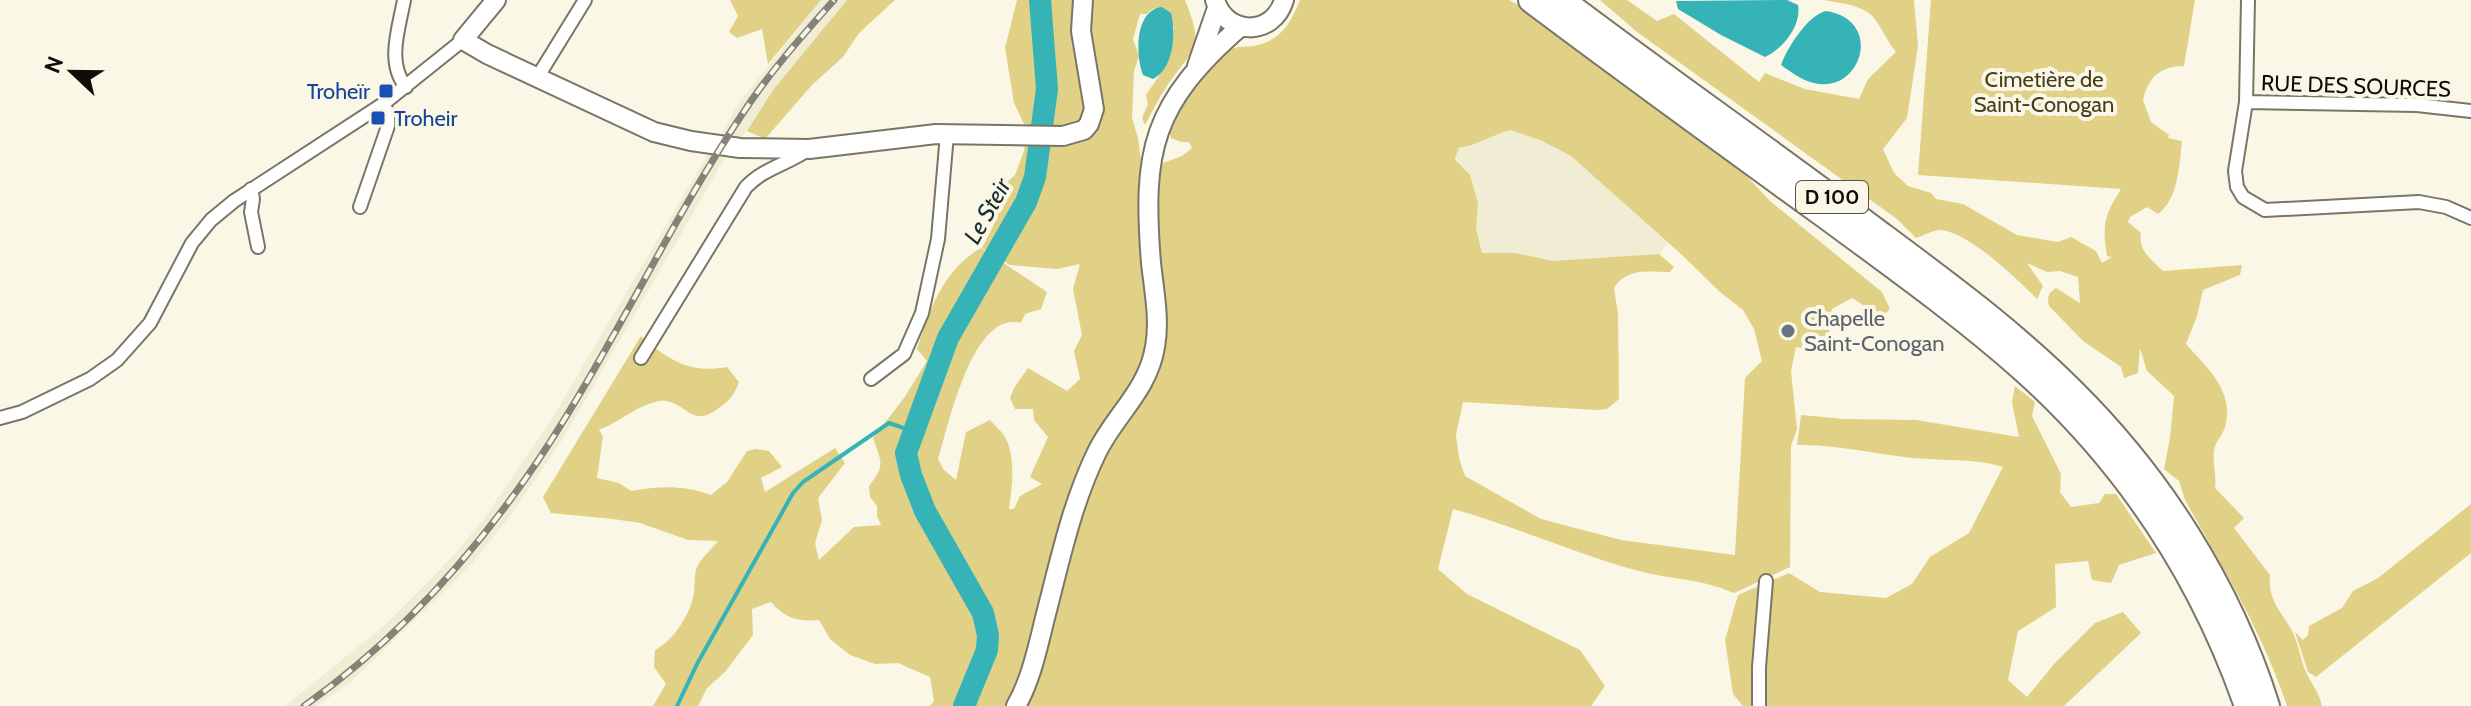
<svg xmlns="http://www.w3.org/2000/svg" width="2471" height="706" font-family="Cabin,sans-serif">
	<rect width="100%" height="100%" fill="#faf7e7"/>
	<path fill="#f1edd5" d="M821 0H847L773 90 747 131 738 139 718 140 738 104Z
		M1510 130 1540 140 1571 156 1668 243 1659 254 1552 261 1516 253 1482 254 1476 229 1478 203 1470 175 1456 158 1459 148 1470 146 1486 137Z
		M708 154 725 158 561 442 511 515 470 566 351 682 317 706H285L386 624 453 556 485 517 551 420Z"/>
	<path fill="#e0d186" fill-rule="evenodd" d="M730 0H821L768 64 762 29 737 38 729 32 738 16Z
		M847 0H895L859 33 843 57 812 85 765 139 747 131 773 90Z
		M1017 0H1185C1205 49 1194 47 1167 86 1159 98 1152 112 1145 125L1142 118 1148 104 1146 95 1165 67 1174 27 1154 8 1146 14H1140L1133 39 1139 56 1134 71 1132 118 1138 138 1143 177 1160 164 1182 156 1192 148 1189 142H1181L1171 138C1169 131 1169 126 1173 120 1182 105 1220 53 1234 48 1240 46 1247 47 1253 46 1281 41 1290 24 1300 0H1509L1536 15 1742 171 1770 201 1882 292 1890 309 1882 317 1852 298 1832 309 1829 334 1820 352 1796 347 1791 371 1797 429 1791 446 1790 567 1734 593C1699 578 1673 580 1639 571 1575 554 1515 526 1453 509L1438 569 1467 594 1580 650 1605 686 1591 706H930L934 701 930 677 898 663 875 664 850 655 830 639 819 620C797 622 785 618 771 602L752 609 753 635 725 672 707 688 698 706H653L666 684 654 667 655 650C674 640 690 615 694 593 695 585 694 574 697 567 701 558 712 549 718 541L688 540 640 523 613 519 551 513 543 497 641 336C668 360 690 374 727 367L739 382C734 396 729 401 716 410 689 430 683 394 655 402 635 407 619 422 599 430L603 436 597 478 619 483 631 491C660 486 683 485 711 495L727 482 747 451 756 449 769 451 782 467 761 478 765 492 835 448 845 463 818 498 822 520 815 543 819 560 854 527 881 525 877 516V506L870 497 869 486C886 465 881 462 873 438L904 398 927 361 917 349C930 309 943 270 981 248L1047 292 1041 309 1025 314 1021 323C972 310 949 425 938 459L944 470 956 480 966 432 990 420C995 426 1003 432 1006 439 1016 460 1012 487 1009 509H1014L1020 496 1042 484 1030 477 1048 437 1034 420 1033 409H1015L1010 398 1014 388 1028 368 1067 391 1080 379 1074 351 1082 335 1073 289 1080 264 1057 269 1010 265 982 248 995 222 1003 186 1015 175 1024 151 1026 128 1014 103 1005 48ZM1510 130 1540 140 1571 156 1682 255 1720 292 1743 310 1754 329 1762 361 1745 378 1735 555 1621 540 1541 519 1465 476 1459 458 1456 435 1463 402 1597 410 1607 409 1619 399 1618 314 1614 288C1628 267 1647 272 1670 272L1674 267 1659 254 1552 261 1516 253H1482L1476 229 1478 203 1470 175 1455 159 1459 148C1477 145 1493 135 1510 130Z
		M1600 0H1627L1657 21 1674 14 1759 82 1765 73 1805 89 1859 99 1868 79 1896 52C1887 41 1882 28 1874 18 1864 5 1840 3 1824 0H1914L1918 46 1907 118 1883 149 1894 173 1908 186 1931 193 1936 199 1963 204 2017 235 2058 242 2071 237 2096 251 2102 263 2112 257 2107 256C2102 224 2104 216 2121 189L1918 175 1931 0H2195L2184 66C2161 66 2148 77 2143 100L2151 122 2169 135 2168 138 2182 141C2179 165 2179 198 2158 214L2147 207 2130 217 2128 222 2141 233C2138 251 2151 259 2163 271L2242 265 2240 275 2203 290 2197 316 2186 344C2207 368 2235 391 2225 427 2223 435 2215 442 2214 450 2212 462 2217 476 2215 488L2244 518 2234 528 2270 575C2267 599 2281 611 2292 631 2299 644 2300 659 2306 672 2312 685 2319 692 2322 706H2287C2263 633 2223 568 2185 500L2179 481 2164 469 2170 438 2174 396 2147 371 2140 348 2138 373 2124 378 2121 367 2083 341 2049 306C2047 297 2048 293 2056 288L2080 303 2078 277 2060 271 2047 272 2027 263 2043 286 2037 299C2017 279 1969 232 1940 230 1933 230 1923 236 1916 238L1897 219 1637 32Z
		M2015 386 2035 402 2032 416 2061 474 2060 492 2071 507 2099 503 2105 494H2116L2156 553 2119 565 2111 583 2092 580 2088 561 2055 564 2056 607 2018 631 2008 680 2027 697 2054 664 2095 623 2123 612 2141 633 2064 706H1743L1733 694 1725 640 1738 595 1789 573 1820 592 1886 598 1912 584 1930 557 1969 533 2003 467C1979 459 1954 461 1928 459 1884 457 1842 444 1797 445L1801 415 1844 419 1916 420 2019 437 2012 402Z
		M2471 504V553L2316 677 2308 672 2295 632 2303 640 2308 635 2309 626 2342 608 2353 591 2378 578Z"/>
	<path fill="#36b3b7" d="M1787 0 1798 5C1802 25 1783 49 1765 57L1721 35 1678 9 1676 1Z
		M1162 7 1171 13C1176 32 1174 69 1153 79L1143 75C1135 54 1135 10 1162 7Z
		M1826 11C1885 20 1861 95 1814 83 1801 80 1791 72 1781 65 1787 48 1808 15 1826 11Z"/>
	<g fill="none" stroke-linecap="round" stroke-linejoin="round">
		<path stroke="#36b3b7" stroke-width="4" d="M677 706 697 664 793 493 803 482 889 423 915 432"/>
		<path stroke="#36b3b7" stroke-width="22" d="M964 706 987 650 988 635 983 613 925 511 911 475 906 453 948 338 1026 202 1035 177 1047 89 1040 0"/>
		<defs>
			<path id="street" d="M404 0C399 28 386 63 406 87
				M2248 0 2246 102 2235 171 2237 187 2243 197 2265 210 2419 202 2446 207 2471 218
				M537 78 585 0
				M2246 102 2417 105 2471 111
				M251 189 253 199 251 212 258 247
				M360 207 388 126V113L383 104
				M641 358 746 187C764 168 788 164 809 149
				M871 379 904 354 922 313 938 239 947 134
				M0 418 22 412 90 379 117 360 150 323 192 243 211 220 234 201 383 104 463 40
				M1759 706V667L1766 581"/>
			<path id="secondary" d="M496 0 463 40 487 54 654 132 691 141 740 148 809 149 936 134 1063 136 1084 130 1089 124 1094 109 1081 31 1083 0
				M1215 0C1226 36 1273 37 1284 0
				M1197 66 1217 8
				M1016 706C1032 678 1038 645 1046 614 1060 560 1072 503 1097 452 1115 415 1148 390 1155 347 1160 320 1154 290 1151 263 1142 150 1152 104 1240 27"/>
			<path id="highway" d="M1531 0C1628 73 1726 144 1824 215 1892 265 1962 315 2025 371 2127 463 2202 577 2247 706
				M1562 0C1666 79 1775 154 1879 233 1945 282 2013 332 2071 390 2160 478 2229 586 2267 706"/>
		</defs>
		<use href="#street" stroke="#797667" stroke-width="16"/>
		<use href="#secondary" stroke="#797667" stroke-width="22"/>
		<use href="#highway" stroke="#797667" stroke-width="28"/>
		<use href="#street" stroke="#fff" stroke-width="12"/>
		<use href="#secondary" stroke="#fff" stroke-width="18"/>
		<use href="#highway" stroke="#fff" stroke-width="24"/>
		<defs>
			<path id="rail" d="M304 706C396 641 474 555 537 462 612 350 668 225 743 113 769 73 802 36 834 0"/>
		</defs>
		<use href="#rail" stroke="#858379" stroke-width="7"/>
		<use href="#rail" stroke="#faf7e7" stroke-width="4" stroke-dasharray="12" stroke-linecap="butt"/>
	</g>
	<g fill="#1a4fb4" stroke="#faf7e7" stroke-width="3">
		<rect x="378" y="83" width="16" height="16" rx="4"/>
		<rect x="370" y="110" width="16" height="16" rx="4"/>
	</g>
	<circle fill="#6b7280" stroke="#faf7e7" stroke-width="3" cx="1788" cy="331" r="8"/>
	<g text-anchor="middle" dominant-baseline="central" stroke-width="8" stroke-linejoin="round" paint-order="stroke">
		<rect fill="#faf7e7" stroke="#55534b" stroke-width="2" x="1796" y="181" width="72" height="32" rx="6"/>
		<g font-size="20" font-weight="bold" fill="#0e0d08">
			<text x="1832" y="197">D 100</text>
		</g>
		<g font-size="22" fill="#453e1a" stroke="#faf7e7">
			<text x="2044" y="79">Cimetière de<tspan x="2044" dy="25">Saint-Conogan</tspan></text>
		</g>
		<g font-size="22" fill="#0e0d08" stroke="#faf7e7">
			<text transform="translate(2356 86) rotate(2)">RUE DES SOURCES</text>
		</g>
		<g font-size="22" fill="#164399" stroke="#faf7e7" text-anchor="end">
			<text x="370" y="91">Troheïr</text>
			<text x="394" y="118" text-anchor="start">Troheir</text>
		</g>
		<g font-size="22" fill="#5b616d" stroke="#faf7e7" text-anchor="start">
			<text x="1804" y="318">Chapelle<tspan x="1804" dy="25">Saint-Conogan</tspan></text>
		</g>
		<g font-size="24" font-style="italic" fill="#192e2f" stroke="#faf7e7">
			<text transform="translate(987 211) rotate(-61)">Le Steir</text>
		</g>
	</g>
	<g transform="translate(72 72) rotate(292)" stroke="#faf7e7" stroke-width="6" paint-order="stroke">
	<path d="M0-6L14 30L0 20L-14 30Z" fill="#0e0d08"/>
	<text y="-12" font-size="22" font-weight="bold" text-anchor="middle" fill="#0e0d08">N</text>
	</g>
</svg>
